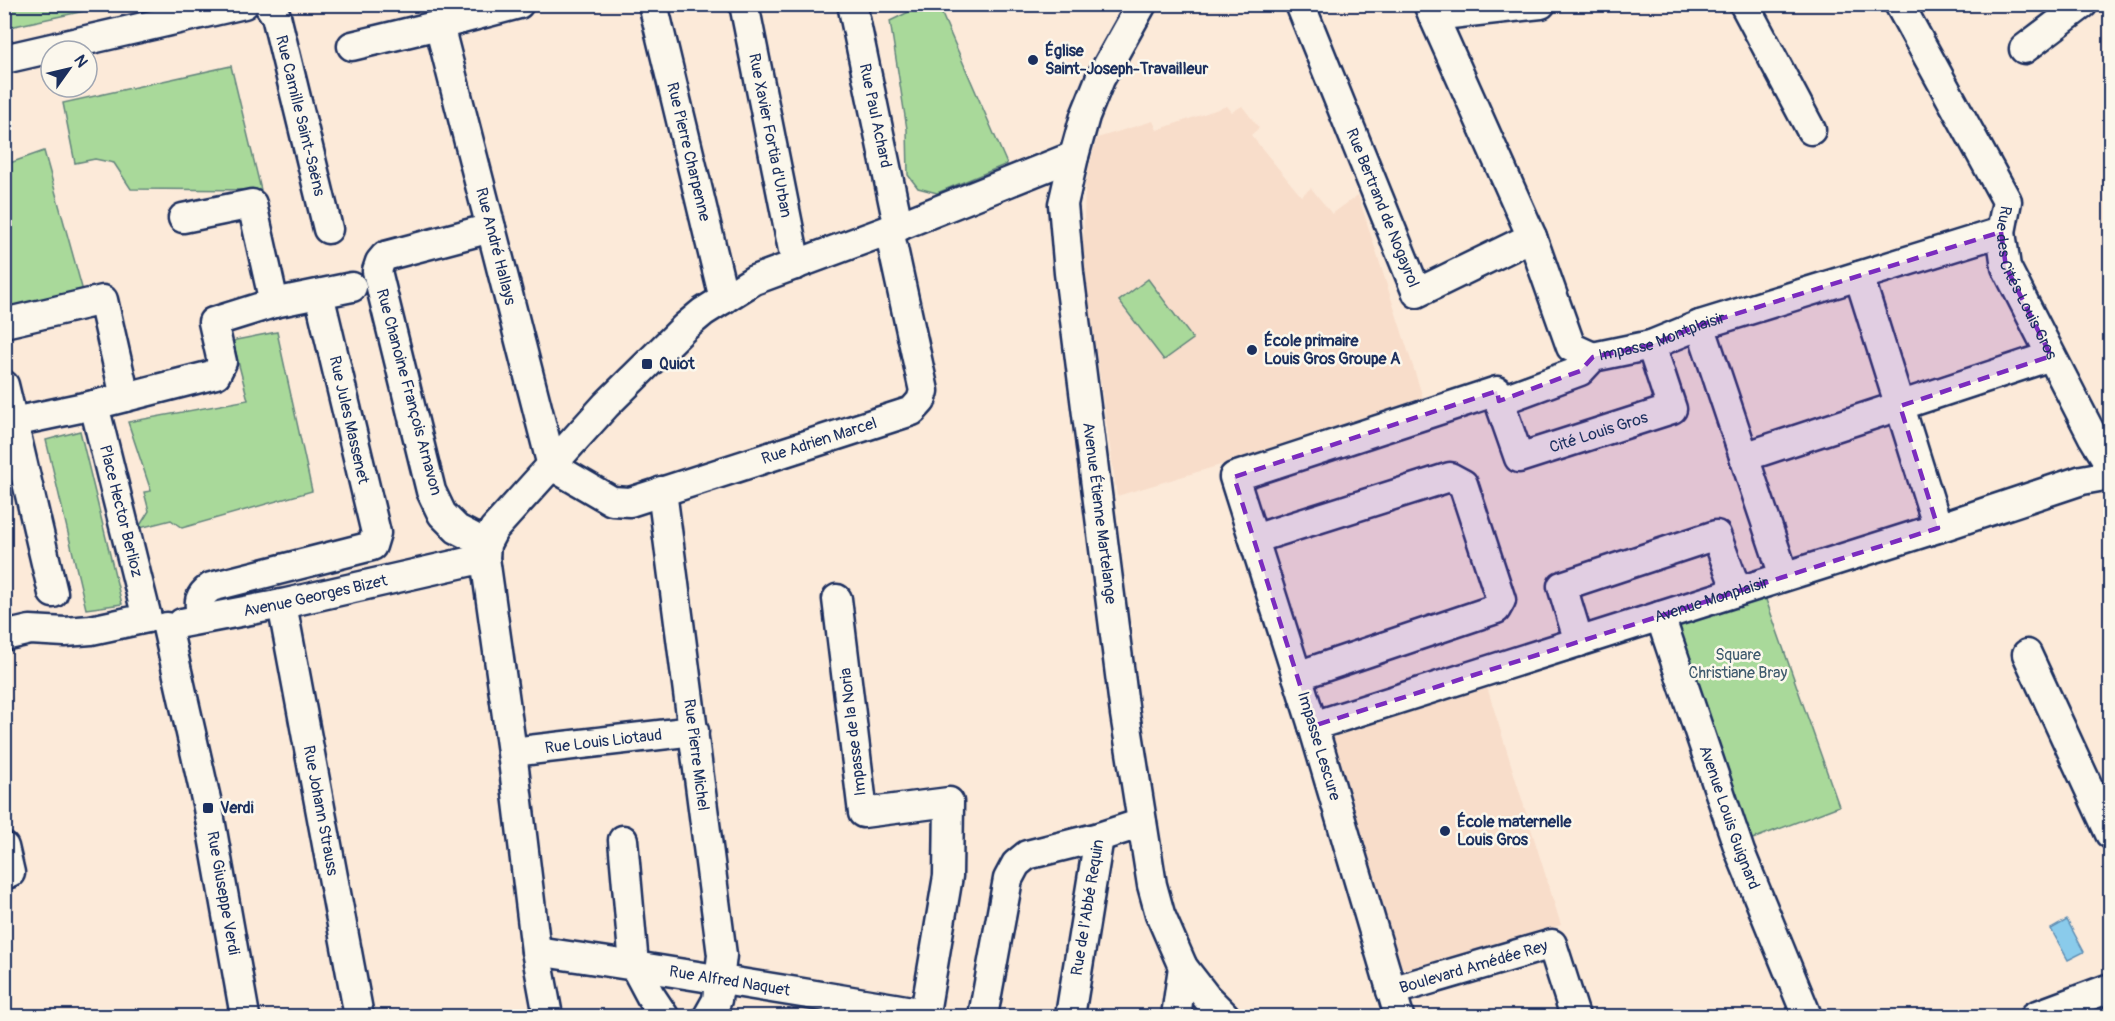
<svg xmlns="http://www.w3.org/2000/svg" width="2115" height="1021" font-family="Pangolin,sans-serif">
	<rect width="100%" height="100%" fill="#fcead9"/>
	<filter id="ink" filterUnits="userSpaceOnUse"><feTurbulence type="fractalNoise" baseFrequency=".0167" numOctaves="2"/><feDisplacementMap in="SourceGraphic" scale="12" xChannelSelector="R" yChannelSelector="G"/><feConvolveMatrix kernelMatrix="1 2 1 2 8 2 1 2 1" color-interpolation-filters="sRGB"/></filter>
	<g filter="url(#ink)">
		<path fill="#f8ddca" d="M1227 106 1232 112 1242 106 1259 128 1251 135 1301 196 1311 188 1332 214 1358 195 1425 404 1117 496 1088 296 1083 247 1085 186 1091 159 1097 138 1153 121 1157 130Z
			M1487 687 1561 925 1414 970 1398 966 1330 738Z"/>
		<path fill="#a9d99a" stroke="#62847c" stroke-width="1.5" d="M5 4H113V5L5 28Z
			M923 5H938L1007 164 937 193 918 188 908 175 907 129 890 21Z
			M231 66 261 190 131 189 114 163 95 159 75 163 63 103Z
			M44 151 84 295 5 316 4 179 10 178 7 164Z
			M1148 279 1193 339 1164 360 1119 301Z
			M277 332 312 491 182 528 171 520 140 528 139 527 149 511 144 492 151 491 128 422 248 400 233 342 236 340Z
			M80 431 122 604 86 609 46 440Z
			M1764 594 1839 806 1750 840 1673 627Z"/>
		<path fill="#8acbeb" stroke="#5e8db3" stroke-width="1.5" d="M2067 920 2084 952 2068 960 2051 929Z"/>
		<g fill="none" stroke-linecap="round" stroke-linejoin="round">
			<defs>
				<g id="minor">
					<path id="s1" d="M268 4 276 16 328 229"/>
					<path id="s2" d="M653 4 724 299"/>
					<path id="s3" d="M744 4 796 265"/>
					<path id="s4" d="M852 4 895 210 900 226"/>
					<path id="s5" d="M1142 4 1100 79 1085 116 1074 156 1063 204 1069 273 1125 714 1152 885 1160 914 1183 967 1207 998 1225 1016"/>
					<path id="s6" d="M1300 4 1417 293 1532 237 1428 4"/>
					<path d="M1744 4 1811 130"/>
					<path id="s7" d="M1899 4 2007 201 2001 232 2006 267 2093 437 2110 465"/>
					<path d="M1433 16 1541 4"/>
					<path d="M439 25 519 4"/>
					<path id="s8" d="M352 46 439 25 552 466 612 501 630 502 912 411 921 401 924 391 889 230"/>
					<path d="M2024 49 2083 4"/>
					<path d="M4 59 244 4"/>
					<path d="M183 218 252 204 274 303"/>
					<path d="M1532 237 1571 347 1593 357"/>
					<path d="M1859 276 1938 528"/>
					<path d="M4 323 103 300 125 397"/>
					<path d="M1700 325 1784 576"/>
					<path d="M4 385 13 422 94 405"/>
					<path id="s9" d="M1499 401 1519 458 1672 409 1651 345"/>
					<path d="M13 422 53 593"/>
					<path d="M1744 457 2051 356"/>
					<path id="s10" d="M662 491 722 955 717 1000 708 1016"/>
					<path d="M1254 539 1450 477 1463 484 1501 600 1496 609 1297 676"/>
					<path d="M486 544 457 529 442 514 431 491 377 271 380 262 385 256 491 228"/>
					<path id="s11" d="M282 604 359 1016"/>
					<path id="s12" d="M1660 616 1740 852 1807 1016"/>
					<path d="M147 618 94 405 216 374 222 362 213 322 274 303 352 287"/>
					<path d="M201 618C199 603 197 597 211 587L372 546 376 533 319 294"/>
					<path id="s13" d="M182 623 282 604 485 558"/>
					<path id="s14" d="M167 627 208 808 245 1016"/>
					<path d="M4 636 30 630 65 632 91 630 147 618"/>
					<path d="M1579 642 1562 586 1716 535 1737 591"/>
					<path d="M2027 654 2110 834"/>
					<path id="s15" d="M1313 726 1938 528 2082 480 2110 475"/>
					<path id="s16" d="M512 752 694 731"/>
					<path d="M623 840 634 965 650 995 664 1016"/>
					<path d="M4 847 10 873 4 874"/>
					<path id="s17" d="M536 951C666 970 795 992 925 1013L948 876 949 802 863 813 837 599"/>
					<path id="s18" d="M1391 991 1552 944 1575 1016"/>
					<path d="M548 1016 536 951 512 752 485 558 486 544 494 529 606 405 685 327 703 312 754 280 889 230 1074 156"/>
					<path d="M983 1016 1008 879 1016 864 1027 855 1099 837 1142 823"/>
					<path id="s19" d="M1070 1016 1099 837"/>
					<path d="M1176 1016 1183 967"/>
					<path id="s20" d="M1399 1016 1313 726 1234 477 1497 391 1499 401 1580 371 1593 357 1651 345 1700 325 2001 232"/>
					<path d="M2035 1016 2110 988"/>
				</g>
			</defs>
			<use href="#minor" stroke="#1b2f5e" stroke-width="33"/>
			<use href="#minor" stroke="#fbf7ec" stroke-width="28"/>
		</g>
	</g>
	<path fill="#7b2cbf" fill-opacity="0.2" stroke="#7b2cbf" stroke-width="4.5" stroke-dasharray="12 8" stroke-linejoin="round" d="M2001 232 2006 267 2051 356 1900 406 1938 528 1313 726 1234 477 1497 391 1499 401 1580 371 1593 357 1651 345 1700 325Z"/>
	<g fill="#1b2f5e" stroke="#fbf7ec" stroke-width="2">
		<circle cx="1033" cy="60" r="6"/>
		<circle cx="1252" cy="350" r="6"/>
		<rect x="641" y="358" width="12" height="12" rx="3"/>
		<rect x="202" y="802" width="12" height="12" rx="3"/>
		<circle cx="1445" cy="831" r="6"/>
	</g>
	<g text-anchor="middle" dominant-baseline="central" stroke-width="5" stroke-linejoin="round" paint-order="stroke">
		<g font-size="16" font-weight="bold" fill="#1b2f5e" stroke="#fbf7ec" text-anchor="start">
			<text x="1045" y="51">Église<tspan x="1045" dy="18">Saint-Joseph-Travailleur</tspan></text>
			<text x="1264" y="341">École primaire<tspan x="1264" dy="18">Louis Gros Groupe A</tspan></text>
			<text x="659" y="364">Quiot</text>
			<text x="220" y="808">Verdi</text>
			<text x="1457" y="822">École maternelle<tspan x="1457" dy="18">Louis Gros</tspan></text>
		</g>
		<g font-size="16" fill="#1b2f5e" stroke="#fbf7ec">
			<text stroke="none"><textPath href="#s1" startOffset="117">Rue Camille Saint-Saëns</textPath></text>
			<text stroke="none"><textPath href="#s4" startOffset="114">Rue Paul Achard</textPath></text>
			<text stroke="none"><textPath href="#s3" startOffset="134">Rue Xavier Fortia d'Urban</textPath></text>
			<text stroke="none"><textPath href="#s2" startOffset="152">Rue Pierre Charpenne</textPath></text>
			<text stroke="none"><textPath href="#s6" startOffset="220">Rue Bertrand de Nogayrol</textPath></text>
			<text stroke="none"><textPath href="#s8" startOffset="318">Rue André Hallays</textPath></text>
			<text stroke="none"><textPath href="#s7" startOffset="312">Rue des Cités Louis Gros</textPath></text>
			<text stroke="none"><textPath href="#s20" startOffset="1028">Impasse Montplaisir</textPath></text>
			<text transform="translate(409 392) rotate(75)">Rue Chanoine François Arnavon</text>
			<text transform="translate(349 420) rotate(77)">Rue Jules Massenet</text>
			<text stroke="none"><textPath href="#s9" startOffset="144">Cité Louis Gros</textPath></text>
			<text stroke="none"><textPath href="#s8" startOffset="831">Rue Adrien Marcel</textPath></text>
			<text transform="translate(121 511) rotate(76)">Place Hector Berlioz</text>
			<text stroke="none"><textPath href="#s5" startOffset="528">Avenue Étienne Martelange</textPath></text>
			<text stroke="none"><textPath href="#s13" startOffset="136">Avenue Georges Bizet</textPath></text>
			<text stroke="none"><textPath href="#s15" startOffset="418">Avenue Monplaisir</textPath></text>
			<text transform="translate(853 732) rotate(-97)">Impasse de la Noria</text>
			<text stroke="none"><textPath href="#s16" startOffset="92">Rue Louis Liotaud</textPath></text>
			<text transform="translate(1319 746) rotate(73)">Impasse Lescure</text>
			<text stroke="none"><textPath href="#s10" startOffset="266">Rue Pierre Michel</textPath></text>
			<text stroke="none"><textPath href="#s11" startOffset="210">Rue Johann Strauss</textPath></text>
			<text stroke="none"><textPath href="#s12" startOffset="213">Avenue Louis Guignard</textPath></text>
			<text stroke="none"><textPath href="#s14" startOffset="272">Rue Giuseppe Verdi</textPath></text>
			<text stroke="none"><textPath href="#s19" startOffset="110">Rue de l'Abbé Requin</textPath></text>
			<text stroke="none"><textPath href="#s18" startOffset="86">Boulevard Amédée Rey</textPath></text>
			<text stroke="none"><textPath href="#s17" startOffset="196">Rue Alfred Naquet</textPath></text>
		</g>
		<g font-size="16" fill="#3e5a6d" stroke="#fbf7ec">
			<text x="1738" y="655">Square<tspan x="1738" dy="18">Christiane Bray</tspan></text>
		</g>
	</g>
	<rect width="2115" height="1021" fill="none" stroke="#fbf7ec" stroke-width="24"/>
	<rect x="12" y="12" width="2091" height="997" fill="none" stroke="#1b2f5e" stroke-width="2" filter="url(#ink)"/>
	<g transform="translate(69 69) rotate(56)"><circle r="28" fill="#fbf7ec" stroke="#a1a7b3" stroke-width="1.5"/>
	<path d="M0-4.5L10 22L0 15L-10 22Z" fill="#1b2f5e"/>
	<text y="-9" font-size="16" font-weight="bold" text-anchor="middle" fill="#1b2f5e">N</text>
	</g>
</svg>
